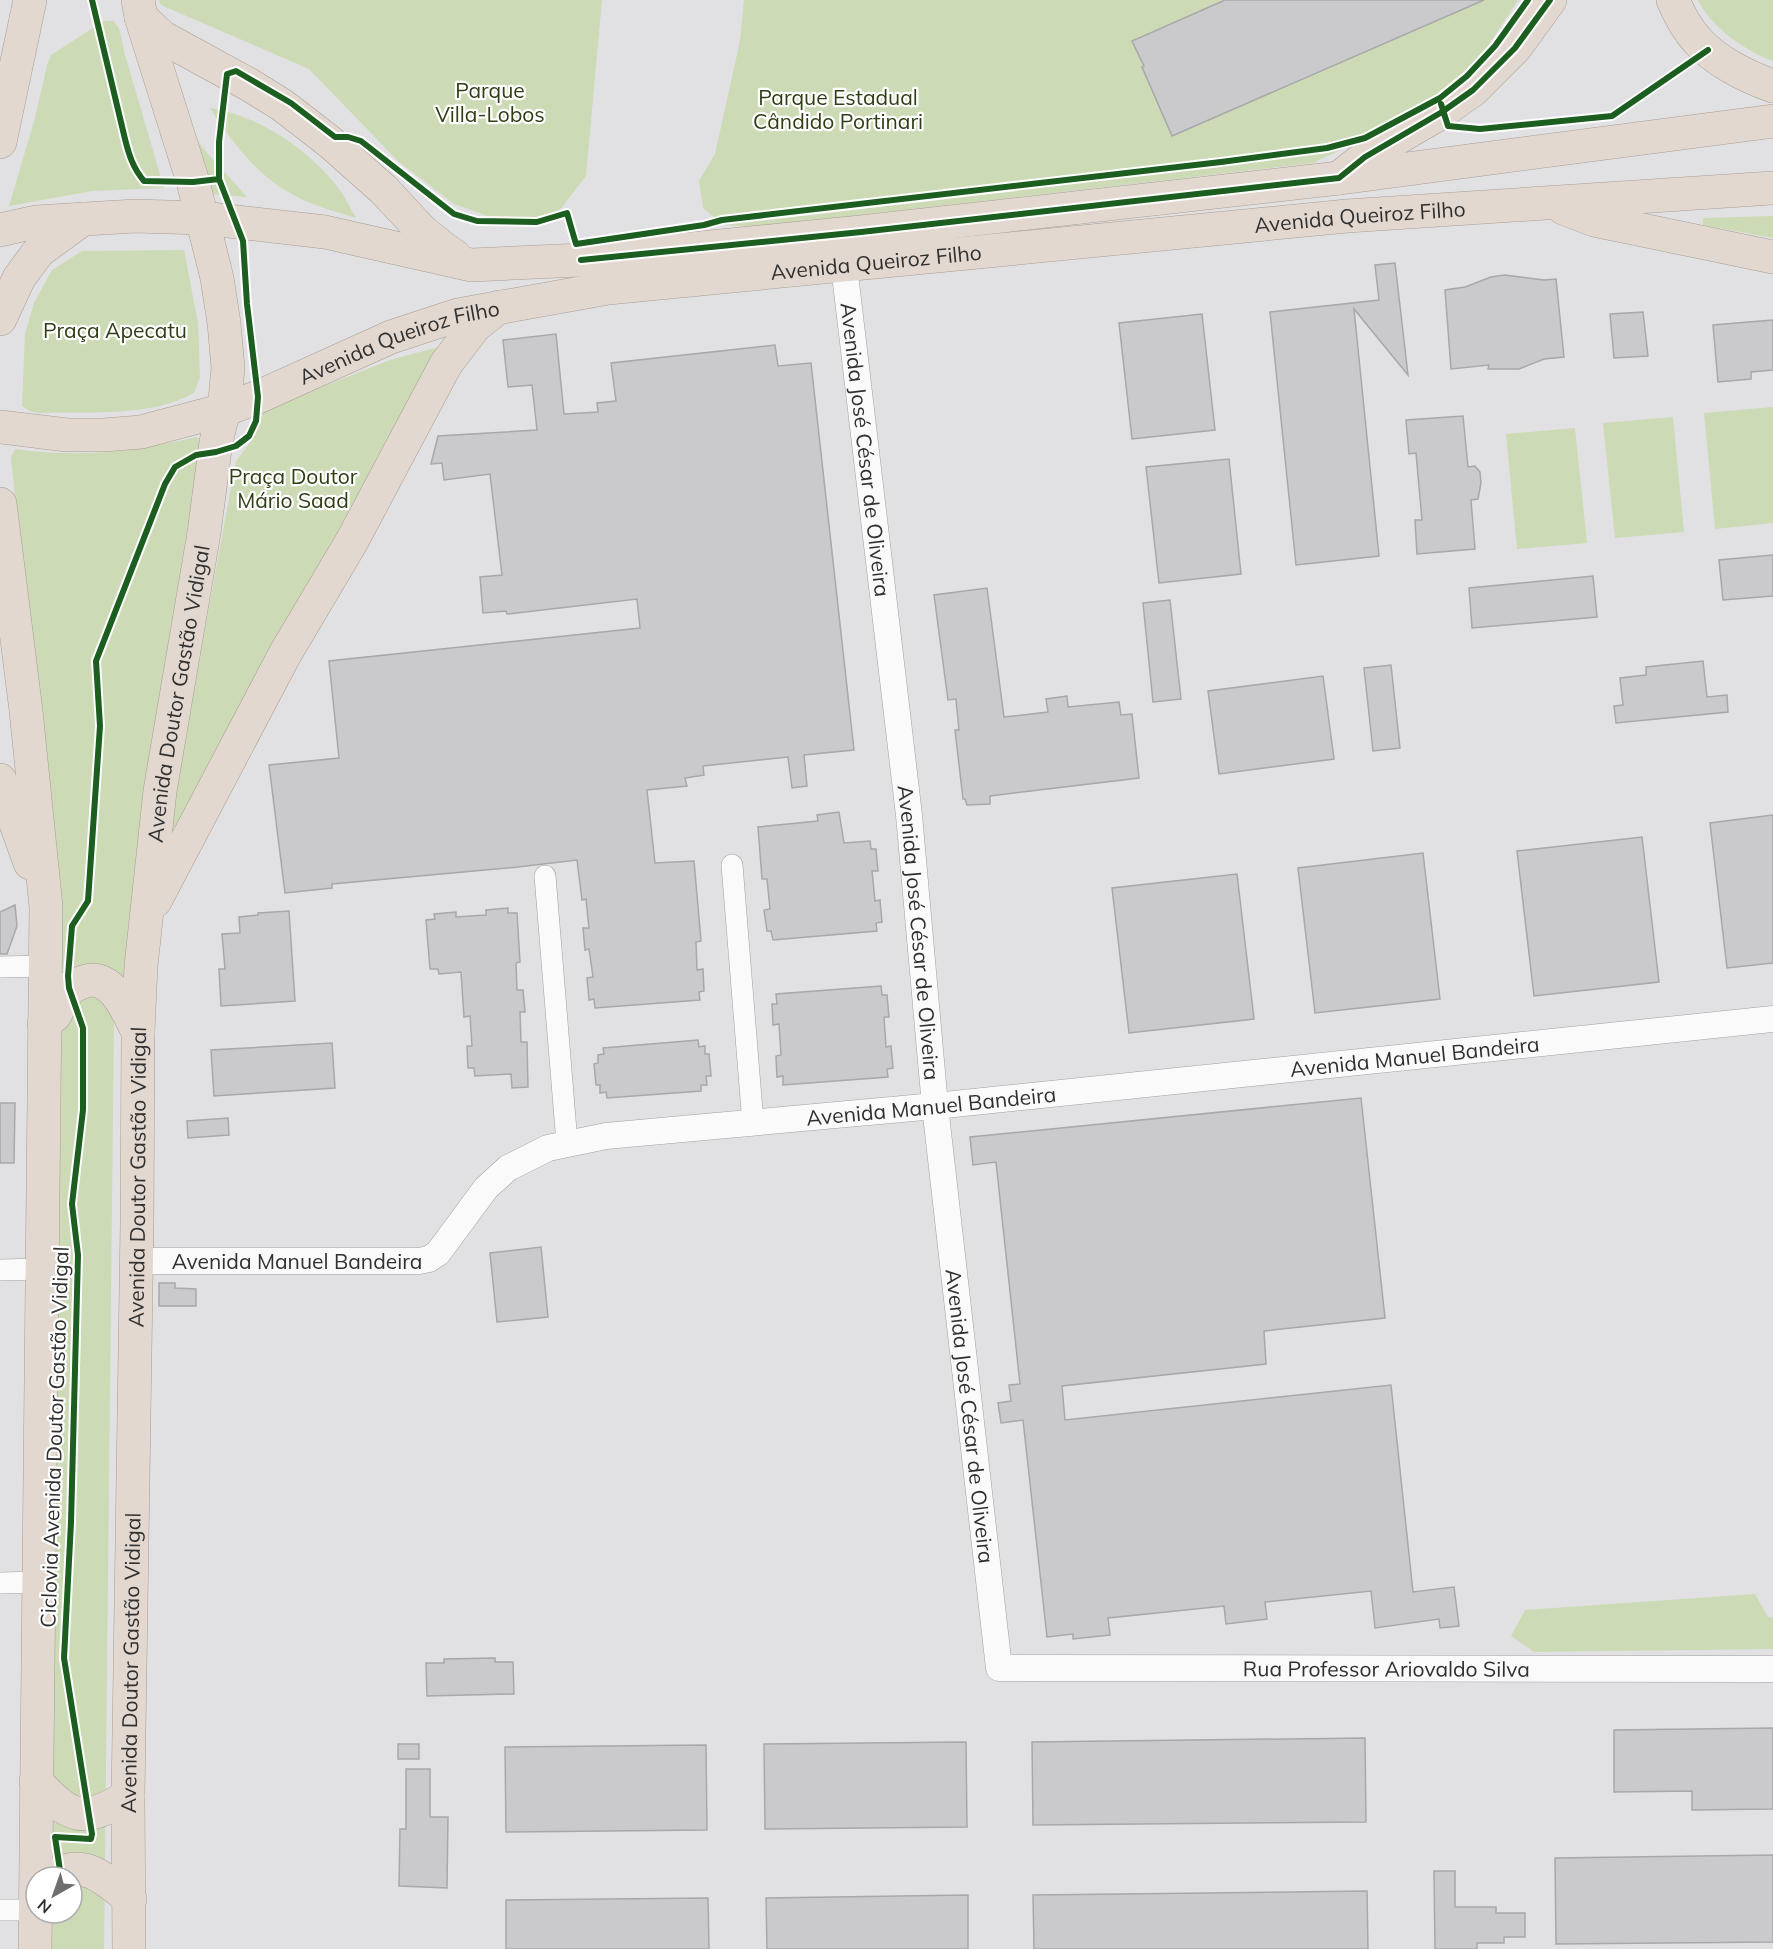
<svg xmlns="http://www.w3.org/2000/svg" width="1773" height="1949" font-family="Mulish,sans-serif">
	<rect width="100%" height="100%" fill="#e1e1e3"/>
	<path fill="#ccdab5" d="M159 0H602L586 176 559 211 510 224 454 204 398 161 309 69 161 5Z
		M744 0H1518L1486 49 1441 95 1388 127 1313 163 756 227 723 225 703 208 699 181 715 154 740 41Z
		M1698 0H1773V61C1746 52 1710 26 1698 0Z
		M104 21H113L119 28 125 55 164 188 92 191 9 206 35 118 47 65 51 55Z
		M210 108C261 116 313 152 342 193 347 201 351 210 356 218 334 211 310 205 290 193 257 175 230 140 210 108Z
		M194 137 208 154 247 197 211 194Z
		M1773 216V238L1703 225V218Z
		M184 250 198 323 200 377 194 393C148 418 89 411 38 413L29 411 22 406 25 334 34 303 52 270 82 251Z
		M438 347 170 841 180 763 236 461 252 440 264 410 390 360Z
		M1773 407V523L1715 529 1704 413Z
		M1673 417 1684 532 1615 538 1603 423Z
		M1575 428 1587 543 1517 549 1506 434Z
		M197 437 201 445 166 662 124 980 56 981 34 691 11 457 15 449C81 458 132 452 197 437Z
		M98 995 114 1017 104 1949H51V1913H72V1877H51L60 1046 64 1023 79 996Z
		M1755 1594 1768 1617 1773 1618V1649L1534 1652 1511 1636 1525 1610Z"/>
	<path fill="#cacacc" stroke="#a8a7a9" stroke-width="1.5" d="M1225 0H1484L1172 136 1142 67 1144 66 1132 41Z
		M1395 263 1408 375 1354 309 1379 556 1296 565 1270 312 1379 300 1375 265Z
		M1505 275 1544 280 1556 279 1564 357 1544 359 1519 369H1488L1489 365 1451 369 1445 290 1465 287 1491 277Z
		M1643 312 1648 356 1614 358 1610 314Z
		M1202 314 1215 430 1132 439 1119 323Z
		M1773 320V370L1751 372V379L1718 382 1713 325Z
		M556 334 564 414 598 412 597 403 616 401 611 363 775 345 778 366 811 363 854 750 804 755 807 786 792 788 788 757 703 766 704 775 685 778 687 786 647 790 655 863 694 861 701 941 696 942 697 970 703 969 704 991 699 992 700 1000 595 1008 594 999 589 1000 587 978 593 977 589 949 585 950 583 928H589L586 899 582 900 577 860 518 867 332 884V888L285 893 269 765 339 758 329 661 640 628 637 599 507 614 506 611 483 613 480 577 502 575 490 474 444 480 442 463 431 464 438 436 537 430 532 385 508 387 503 340Z
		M1463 416 1468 467 1475 466 1480 472 1481 483 1478 499 1471 500 1475 549 1417 554 1415 520H1422L1416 453 1409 454 1406 420Z
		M1229 459 1241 574 1159 583 1146 467Z
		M1773 555V596L1723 600 1719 560Z
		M1593 576 1597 617 1472 628 1469 588Z
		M987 588 1004 717 1048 712 1046 699 1067 696 1068 707 1119 702 1121 715 1132 714 1139 778 990 796V804L967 805 965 799H963L955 730H959L956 699 948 700 934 595Z
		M1170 600 1181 699 1153 702 1143 603Z
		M1703 661 1707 697 1727 695 1728 712 1616 723 1614 706 1623 705 1620 678 1646 675V667Z
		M1391 665 1400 748 1373 751 1364 668Z
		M1323 676 1334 759 1219 774 1208 691Z
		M839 812 844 843 870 841 871 849H876L878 871H872L875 901 880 900 882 922 876 923 877 931 773 940 771 931H767L764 910 770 909 767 879H762L758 827 818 821 817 815Z
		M1773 815V963L1727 968 1710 823Z
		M1642 837 1659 982 1534 996 1517 851Z
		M1423 853 1440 999 1315 1013 1298 868Z
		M1237 874 1254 1019 1129 1033 1112 888Z
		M15 905 17 926 7 954H0V912Z
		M508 908V913H517L520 962 516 963 517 990H523L525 1012H520L521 1042H527L528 1087 512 1088 511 1074 475 1076 474 1068H468L467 1046H472L470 1016 464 1017 461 972 439 974 438 969H430L426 920 435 919 434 914 456 912V917L486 915V910Z
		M289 911 295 1001 221 1006 219 969H225L222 934 240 933 239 917 258 915V913Z
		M881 986 882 995H887L889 1017H884L886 1047 891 1046 893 1068 887 1069 888 1077 783 1085V1076L777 1077 776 1056 781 1055 779 1024 773 1025 772 1004H777L776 994Z
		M698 1040 699 1047 705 1046V1054H709L711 1076H706L707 1085H701V1091L607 1098 606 1092 600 1093V1085H596L594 1064 598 1063V1055L604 1054 603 1048Z
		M332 1043 335 1088 214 1096 211 1050Z
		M1361 1098 1385 1318 1264 1331 1266 1364 1062 1386 1065 1420 1391 1385 1413 1592 1454 1587 1459 1626 1440 1628 1439 1619 1375 1628 1371 1591 1265 1602 1267 1619 1226 1624 1224 1606 1108 1618 1110 1635 1073 1639V1634L1047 1637 1023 1420 1001 1423 998 1403 1011 1401 1009 1385 1020 1384 996 1162 973 1165 970 1137Z
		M0 1103H15L14 1163H0Z
		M228 1118 229 1135 188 1138 187 1121Z
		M541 1247 548 1317 497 1322 490 1253Z
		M159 1283H175V1288L196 1289V1306H159Z
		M495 1658V1662H513L514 1694 427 1696 426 1663H444V1659Z
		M1773 1728V1809L1692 1810V1791L1614 1792V1730Z
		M1365 1738 1366 1822 1033 1825 1032 1742Z
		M966 1742 967 1827 765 1829 764 1744Z
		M398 1744H419V1759H398Z
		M706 1745 707 1830 506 1832 505 1747Z
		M406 1769H430V1817H448L447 1888 399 1886 400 1829H406Z
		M1773 1855V1942L1556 1944 1555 1858Z
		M1434 1871H1455V1907H1496V1913H1525V1937H1504V1943H1477V1949H1435Z
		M1367 1891 1368 1949H1034L1033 1895Z
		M968 1895V1949H767L766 1898Z
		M708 1898 709 1949H506V1900Z"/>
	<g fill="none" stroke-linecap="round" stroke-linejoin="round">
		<defs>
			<path id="minor" d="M732 865 753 1123
				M545 876 567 1143
				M0 967 44 966
				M0 1270 41 1269
				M0 1583 39 1582
				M0 1910H36"/>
			<g id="tertiary">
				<path id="s1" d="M842 249 909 815 935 1106 999 1668 1773 1669"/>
				<path id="s2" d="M137 1261H419L429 1259 438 1253 486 1188 508 1168 548 1148 606 1136 935 1106 1773 1019"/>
			</g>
			<g id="trunk">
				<path d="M1673 0C1679 14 1687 29 1697 40 1715 61 1747 77 1773 86"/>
				<path d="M141 17 162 37 248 84 282 105 308 125 331 143 384 190 422 231 442 247 456 257"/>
				<path d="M0 142 30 0"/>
				<path d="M1339 178 1365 157 1442 112 1473 90 1515 48 1550 0"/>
				<path d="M1563 208 1594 220 1773 257"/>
				<path d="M0 230 36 222 135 216 202 218 325 232 471 265 581 260 861 232 1339 178 1773 121"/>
				<path d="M0 319 19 278 39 251 83 219"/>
				<path id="s3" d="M0 427 67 435H104L141 432 224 410 258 397 391 337 458 315 608 288 1347 216 1773 188"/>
				<path d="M0 504 26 711 46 907 35 1949"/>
				<path d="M0 780 30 863"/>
				<path d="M155 901 285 654 352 541 446 364 475 326 499 307"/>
				<path d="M44 1024 55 1015 69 988C76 985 85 980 92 980 117 981 128 1014 138 1032"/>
				<path d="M36 1781C69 1819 84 1824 128 1796"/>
				<path d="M54 1877C83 1856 107 1881 130 1899"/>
				<path id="s4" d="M129 1949 128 1796 137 1225 138 1032 141 966 160 791 204 533 216 442 224 410 228 368 224 323 217 278 193 182 141 17 138 0"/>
			</g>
		</defs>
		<use href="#minor" stroke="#a1a1a3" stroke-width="22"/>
		<use href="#tertiary" stroke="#a1a1a3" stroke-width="27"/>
		<use href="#trunk" stroke="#a89d93" stroke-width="34"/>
		<use href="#minor" stroke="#fafafb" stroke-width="21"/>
		<use href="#tertiary" stroke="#fafafb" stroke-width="26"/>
		<use href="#trunk" stroke="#e2d8d0" stroke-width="33"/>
		<defs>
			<path id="cycleway" d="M92 0 125 139C129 155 133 168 144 181L193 182 219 179
				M1441 104 1448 126 1480 129 1612 116 1708 50
				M581 260 861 232 1339 178 1365 157 1442 112 1473 90 1515 48 1550 0
				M61 1877 55 1837 91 1839 92 1834 64 1658 71 1522 78 1255 72 1204 83 1110V1028L69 988 68 976 72 926 88 901 100 726 96 661 165 484 175 467 196 455 216 452 236 446 249 436 256 421 258 397 247 304 243 241 219 179V142L227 74 236 71 291 103 335 137H348L361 141 454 214 477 221 537 222 567 213 576 244 704 225 722 220 1221 162 1327 148 1365 138 1440 98 1467 76 1495 46 1528 0"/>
		</defs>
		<use href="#cycleway" stroke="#fff" stroke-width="10"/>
		<use href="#cycleway" stroke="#1b5e20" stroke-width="6"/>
	</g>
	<g text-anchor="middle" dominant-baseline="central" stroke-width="4.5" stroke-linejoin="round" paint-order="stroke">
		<g font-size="21" fill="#303e16" stroke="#fff">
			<text x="490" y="90">Parque<tspan x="490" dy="24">Villa-Lobos</tspan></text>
			<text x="838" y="97">Parque Estadual<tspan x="838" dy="24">Cândido Portinari</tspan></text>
			<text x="115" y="330">Praça Apecatu</text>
			<text x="293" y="476">Praça Doutor<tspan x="293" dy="24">Mário Saad</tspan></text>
		</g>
		<g font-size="21" fill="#303031" stroke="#fff">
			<text stroke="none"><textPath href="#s3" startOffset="1388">Avenida Queiroz Filho</textPath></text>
			<text stroke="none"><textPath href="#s3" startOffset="902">Avenida Queiroz Filho</textPath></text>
			<text stroke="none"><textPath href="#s3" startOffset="416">Avenida Queiroz Filho</textPath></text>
			<text stroke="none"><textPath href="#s1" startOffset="202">Avenida José César de Oliveira</textPath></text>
			<text stroke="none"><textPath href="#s4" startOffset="1258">Avenida Doutor Gastão Vidigal</textPath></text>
			<text stroke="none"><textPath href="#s1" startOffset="688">Avenida José César de Oliveira</textPath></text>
			<text stroke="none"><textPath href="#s2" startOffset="1330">Avenida Manuel Bandeira</textPath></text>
			<text stroke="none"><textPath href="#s2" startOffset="844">Avenida Manuel Bandeira</textPath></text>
			<text stroke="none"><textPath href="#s4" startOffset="772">Avenida Doutor Gastão Vidigal</textPath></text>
			<text stroke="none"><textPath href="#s2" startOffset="160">Avenida Manuel Bandeira</textPath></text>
			<text stroke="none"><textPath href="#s1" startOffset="1174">Avenida José César de Oliveira</textPath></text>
			<text transform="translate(54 1437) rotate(-88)">Ciclovia Avenida Doutor Gastão Vidigal</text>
			<text stroke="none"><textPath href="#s4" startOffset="286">Avenida Doutor Gastão Vidigal</textPath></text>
			<text stroke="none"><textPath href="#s1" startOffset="1815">Rua Professor Ariovaldo Silva</textPath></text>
		</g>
	</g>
	<g transform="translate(54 1895) rotate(220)"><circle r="28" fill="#ffffff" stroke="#acacad" stroke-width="1.5"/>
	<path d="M0-4.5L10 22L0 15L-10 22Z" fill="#6e6e6f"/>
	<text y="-9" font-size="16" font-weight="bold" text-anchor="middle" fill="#303031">N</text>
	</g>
</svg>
